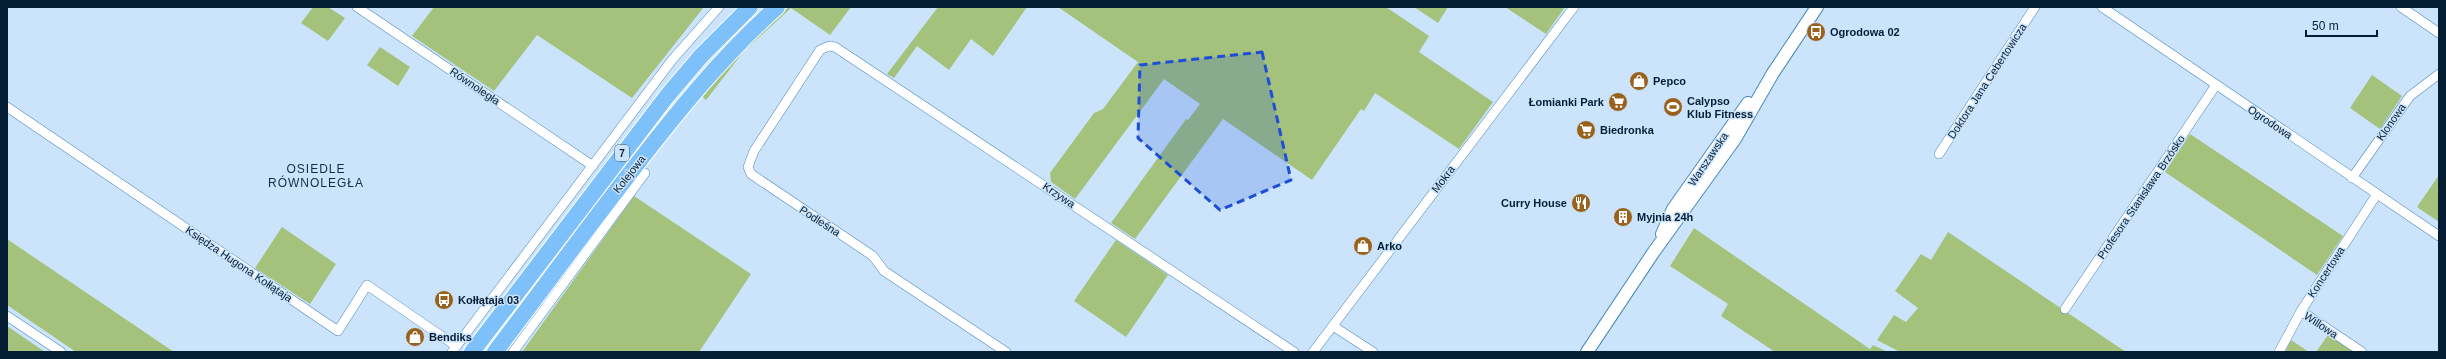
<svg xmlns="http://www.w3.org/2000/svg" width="2446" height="359" font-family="Helvetica,sans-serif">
	<rect width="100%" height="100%" fill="#cbe4fb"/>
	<path fill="#a4c27b" d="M313 7H328L345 18 328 41 301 23Z
		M434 7H704L632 98 537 35 494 91 412 36Z
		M789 7H851L830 35 791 8 744 51 706 100 702 96C725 63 758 33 789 7Z
		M938 7H1027L993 56 971 39 949 70 917 46 894 78 887 74Z
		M1058 7H1386L1429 36 1419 52 1493 102 1459 149 1375 93 1364 111 1361 109 1312 180 1223 119 1135 239 1111 223 1186 119 1188 120 1200 104 1164 79 1075 199 1051 182 1050 173 1094 113 1103 109 1138 62Z
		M1414 7H1448L1438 23Z
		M1505 7H1565L1546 34Z
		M380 47 410 67 398 86 367 65Z
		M2372 75 2402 96 2380 129 2350 108Z
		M2190 134 2343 236 2317 275 2165 172Z
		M2439 175V222L2417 207Z
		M634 196 751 274 699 352H522Z
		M282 227 336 264 310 304 255 268Z
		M1694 228 1870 349 1873 345 1888 352H1775L1721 316 1728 304 1670 266Z
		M1948 232 2126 352H1900L1877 340 1894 315 1906 322 1918 308 1895 291 1921 254 1931 260Z
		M7 239 174 352H76L7 305Z
		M1116 240 1168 275 1126 337 1074 301Z
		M7 326 45 352H7Z
		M2328 335 2354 352H2316Z
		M2291 340 2309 352H2285Z"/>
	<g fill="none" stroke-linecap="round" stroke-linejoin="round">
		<defs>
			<path id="minor" d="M357 7 593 166
				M2102 7 2439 236
				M2401 7 2439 33
				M7 107 338 331 367 285 456 346
				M1939 154 2035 7
				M2352 178 2410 96 2439 74
				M2065 309 2216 85
				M2301 311 2362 352
				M7 316 61 352
				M1333 326 1373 352
				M452 352 672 60 719 7
				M513 352 645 173
				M1006 352 884 271 873 256 751 174 748 167 754 151 820 50 829 46 835 47 1294 352
				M1313 352 1574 7
				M2279 352 2301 311 2377 194"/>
			<path id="tertiary" d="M1662 234 1673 209 1748 103
				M1587 352 1653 253 1735 139 1773 73 1817 7"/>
			<path id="trunk" d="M472 352 667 96 701 56 750 7
				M495 352C539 294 582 235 627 177 673 117 720 58 777 7"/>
		</defs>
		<use href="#minor" stroke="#4b89be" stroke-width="10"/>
		<use href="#tertiary" stroke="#4b89be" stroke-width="14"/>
		<use href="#trunk" stroke="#fff" stroke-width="18"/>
		<use href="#minor" stroke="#fff" stroke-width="9"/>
		<use href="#tertiary" stroke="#fff" stroke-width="12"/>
		<use href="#trunk" stroke="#7ec0fa" stroke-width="16"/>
	</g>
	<path fill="#1d4ed8" fill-opacity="0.2" stroke="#1d4ed8" stroke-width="3" stroke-dasharray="8 5" stroke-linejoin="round" d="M1262 52 1291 180 1220 210 1138 138 1140 65Z"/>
	<defs>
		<symbol id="bus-disc" viewBox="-11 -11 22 22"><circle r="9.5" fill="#99611c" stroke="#cbe4fb"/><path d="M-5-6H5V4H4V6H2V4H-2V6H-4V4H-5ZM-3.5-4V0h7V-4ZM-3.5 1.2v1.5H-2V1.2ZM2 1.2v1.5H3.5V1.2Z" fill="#fff"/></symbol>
		<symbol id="shop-disc" viewBox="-11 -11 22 22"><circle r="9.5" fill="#99611c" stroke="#cbe4fb"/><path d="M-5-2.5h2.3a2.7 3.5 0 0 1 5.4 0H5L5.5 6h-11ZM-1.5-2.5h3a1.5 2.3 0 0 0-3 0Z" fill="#fff"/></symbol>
		<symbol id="supermarket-disc" viewBox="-11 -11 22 22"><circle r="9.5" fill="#99611c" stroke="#cbe4fb"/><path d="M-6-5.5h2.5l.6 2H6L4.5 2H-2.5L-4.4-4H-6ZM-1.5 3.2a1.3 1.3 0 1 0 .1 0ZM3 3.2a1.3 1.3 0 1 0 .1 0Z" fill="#fff"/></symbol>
		<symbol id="stadium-disc" viewBox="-11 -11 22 22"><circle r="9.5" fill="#99611c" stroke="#cbe4fb"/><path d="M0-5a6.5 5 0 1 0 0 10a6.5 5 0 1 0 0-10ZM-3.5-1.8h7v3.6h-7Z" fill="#fff"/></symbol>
		<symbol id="restaurant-disc" viewBox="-11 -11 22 22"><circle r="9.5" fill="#99611c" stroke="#cbe4fb"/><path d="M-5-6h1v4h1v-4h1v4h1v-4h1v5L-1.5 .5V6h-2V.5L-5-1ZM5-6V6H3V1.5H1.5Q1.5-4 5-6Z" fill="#fff"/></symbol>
		<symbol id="building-disc" viewBox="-11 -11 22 22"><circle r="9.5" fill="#99611c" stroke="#cbe4fb"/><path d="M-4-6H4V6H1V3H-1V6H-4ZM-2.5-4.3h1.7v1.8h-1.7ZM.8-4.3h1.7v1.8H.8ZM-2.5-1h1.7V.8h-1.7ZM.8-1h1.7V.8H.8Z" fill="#fff"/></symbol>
	</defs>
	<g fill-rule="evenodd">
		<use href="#bus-disc" x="1805" y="21" width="22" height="22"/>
		<use href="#shop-disc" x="1628" y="70" width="22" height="22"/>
		<use href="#supermarket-disc" x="1607" y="91" width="22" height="22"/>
		<use href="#stadium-disc" x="1662" y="96" width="22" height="22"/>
		<use href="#supermarket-disc" x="1575" y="119" width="22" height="22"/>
		<use href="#restaurant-disc" x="1570" y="192" width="22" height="22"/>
		<use href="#building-disc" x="1612" y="206" width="22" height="22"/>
		<use href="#shop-disc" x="1352" y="235" width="22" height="22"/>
		<use href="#bus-disc" x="433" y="289" width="22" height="22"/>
		<use href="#shop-disc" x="404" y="326" width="22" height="22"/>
	</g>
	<g text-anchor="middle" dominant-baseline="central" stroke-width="3" stroke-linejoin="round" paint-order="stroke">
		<rect fill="#cbe4fb" stroke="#405970" stroke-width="1" x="615" y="145" width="14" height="16" rx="3"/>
		<g font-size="10" font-weight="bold" fill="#051e34">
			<text x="622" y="153">7</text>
		</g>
		<g font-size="11" font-weight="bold" fill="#051e34" stroke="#cbe4fb" text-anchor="start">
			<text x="1830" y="32">Ogrodowa 02</text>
			<text x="1653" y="81">Pepco</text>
			<text x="1687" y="101">Calypso<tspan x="1687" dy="13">Klub Fitness</tspan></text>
			<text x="1604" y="102" text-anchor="end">Łomianki Park</text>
			<text x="1600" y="130">Biedronka</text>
			<text x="1567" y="203" text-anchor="end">Curry House</text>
			<text x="1637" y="217">Myjnia 24h</text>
			<text x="1377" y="246">Arko</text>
			<text x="458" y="300">Kołłątaja 03</text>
			<text x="429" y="337">Bendiks</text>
		</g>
		<g font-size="11" fill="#051e34" stroke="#cbe4fb">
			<text transform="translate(1987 81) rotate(-57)">Doktora Jana Cebertowicza</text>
			<text transform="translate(475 86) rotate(34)">Równoległa</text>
			<text transform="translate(2270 122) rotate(34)">Ogrodowa</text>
			<text transform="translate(2391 122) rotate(-55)">Klonowa</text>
			<text transform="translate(1708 159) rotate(-56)">Warszawska</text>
			<text transform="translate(629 174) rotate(-52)">Kolejowa</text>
			<text transform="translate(1443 179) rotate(-53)">Mokra</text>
			<text transform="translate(1059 195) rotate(34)">Krzywa</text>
			<text transform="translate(2141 197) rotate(-56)">Profesora Stanisława Brzósko</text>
			<text transform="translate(820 221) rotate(33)">Podleśna</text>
			<text transform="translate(239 264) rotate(34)">Księdza Hugona Kołłątaja</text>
			<text transform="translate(2326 272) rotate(-57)">Koncertowa</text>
			<text transform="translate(2321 325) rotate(34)">Willowa</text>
		</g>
		<g font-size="12" letter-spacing="1" fill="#0d2e49" stroke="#cbe4fb">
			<text x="316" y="169">OSIEDLE<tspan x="316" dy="14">RÓWNOLEGŁA</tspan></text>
		</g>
	</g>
	<rect width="2446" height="359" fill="none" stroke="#051e34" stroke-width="16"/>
	<path d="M2306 30v6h71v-6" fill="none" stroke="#051e34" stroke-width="2"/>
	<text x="2312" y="30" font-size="12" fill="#051e34" stroke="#cbe4fb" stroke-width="3" paint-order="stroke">50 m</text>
</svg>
